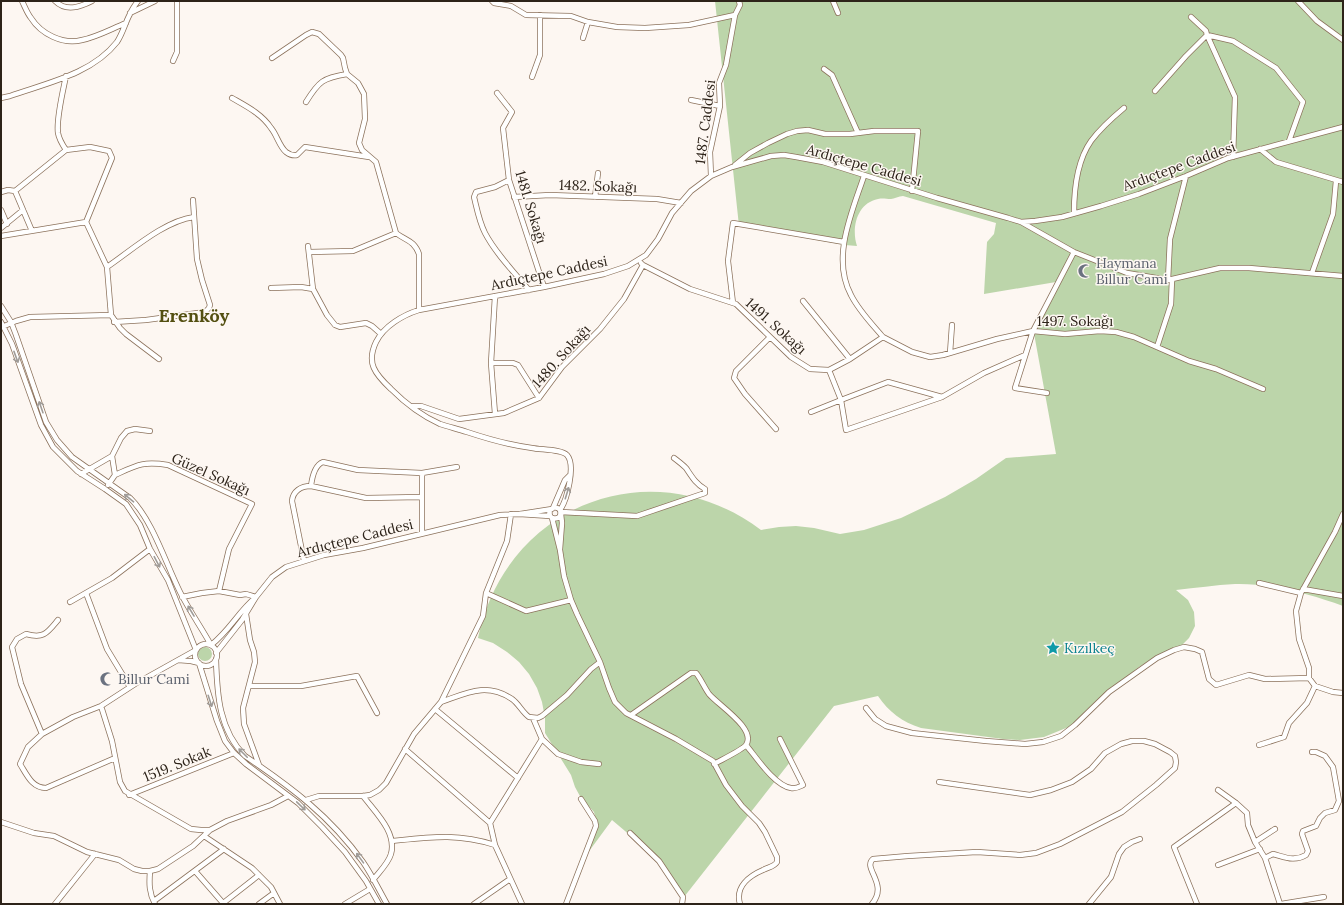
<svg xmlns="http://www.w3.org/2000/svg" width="1344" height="905" font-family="Lora,serif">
	<rect width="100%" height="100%" fill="#fdf7f2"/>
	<path fill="#bcd5aa" d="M715 1H1343V606C1309 594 1271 583 1235 584 1215 585 1196 588 1176 590L1188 600 1194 612 1195 626 1189 638 1180 647 1160 654 1139 667 1097 701 1071 726 1044 737 1020 740 1003 739 921 728C902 722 889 712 878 696L834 706 684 897 664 864 612 820 587 854 596 820 594 812 581 798 575 787 571 775 545 733V718L542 702 537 688 529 674 519 662 507 652 493 643 478 638C506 504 652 448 761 530L779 527 796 526 814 528 840 534 864 530 901 518 945 497 976 479 1006 458 1056 454 1033 328 1056 282 984 294 987 242 994 234 996 223 903 196C899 196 894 199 891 199 886 199 883 198 878 199 857 203 851 228 857 246L845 245 739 226Z
		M198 654a7 7 0 1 1 14 0a7 7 0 1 1-14 0Z"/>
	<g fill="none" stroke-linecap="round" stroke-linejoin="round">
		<defs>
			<path id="minor" d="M22 1C25 7 27 13 31 18 41 34 63 45 82 40 97 37 111 29 126 23
				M55 1C66 12 80 7 92 1
				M492 1 494 3 511 6 526 15 571 16 588 22 617 27 645 28 689 25 735 15
				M833 1 838 13
				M1298 1 1317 21 1343 40
				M130 13 155 1
				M1191 17 1206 31 1207 35 1235 97 1233 157
				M583 38 588 22
				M272 58 306 35 312 32 319 34 341 55 343 58 345 68 347 74 358 83 364 94 365 119 359 143 362 150 376 162 396 233C406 241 414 240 419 254V310
				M173 61 177 52V1
				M824 69 832 75 858 133
				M66 76C63 91 56 119 58 133 59 139 62 144 66 150
				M532 77 540 55V15
				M1155 91 1186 56 1207 35 1233 41 1276 68 1303 102 1289 141
				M497 93 512 112 503 128 509 180 544 287
				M1 98 10 96C47 83 92 74 117 42 123 33 125 23 130 14 132 9 135 5 138 1
				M232 98C246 106 262 114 271 128 277 135 279 146 286 152 290 155 293 156 297 155L305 147 369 157
				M691 100 720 106
				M306 102C319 81 323 78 347 74
				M1260 149 1276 162 1343 182
				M735 165 750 153 768 143 787 134 797 131 808 130 825 134H850L874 131H918L912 191
				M711 176 710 152 720 106 719 83 726 65 735 15 740 5 739 1
				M509 180 495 187 476 192 474 197C477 209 479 221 485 233 496 254 514 272 529 290
				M1 192 8 190 15 191
				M514 197 550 195 657 199 681 203
				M595 197 598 173
				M1 210 7 224
				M1074 213C1074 190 1077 161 1091 141 1100 129 1112 118 1124 108
				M86 222 107 267 111 315 120 328 126 334 159 359
				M1021 222 1074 252 1127 273 1168 280 1220 268H1249L1343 276
				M1 228 23 210
				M32 231 15 191 66 150 90 147 109 151 112 158 86 222
				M1 236 86 222
				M308 246 313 289 327 315 335 325 340 327 366 323 372 326 381 334
				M309 252 353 251 396 233
				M643 265 690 289 736 304 791 357 810 369 829 370 850 359 883 337C872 324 859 311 851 295 831 258 852 212 864 176
				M107 267C132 250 164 221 194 217
				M1312 273 1333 214 1336 181
				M1168 280 1170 239 1186 176
				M271 288 301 287 313 289
				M803 301 850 359
				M733 303 728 261 733 223 844 242
				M1 306 11 322 16 335 46 422 57 440 72 457 130 498C152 519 166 564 180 592 189 610 201 627 211 645 230 630 238 612 256 597L242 620 216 653
				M1 322 12 344 41 425 53 447 77 471 105 489 126 504 140 525 150 549 168 580 196 650 178 660 191 661 199 663 217 721 225 741 234 753 246 764 298 803 322 827 345 852 366 881 379 904
				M114 322 146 320 205 312 209 308 210 305 202 280 197 259 193 200
				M2 327 16 321 30 317 111 315
				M770 337 736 371 734 378 745 394 776 429
				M883 337 912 352 930 357 943 355 997 339 1033 331 1065 334 1100 331 1116 332 1134 337 1189 361 1216 369 1263 389
				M1157 347 1171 304 1172 279
				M950 353 952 325
				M491 363H513L518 365 539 398
				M1047 393 1015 388 1033 331 1074 252
				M942 397 888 382 841 400 846 430 942 397 984 373 1025 355
				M412 406H421L459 419 504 413 539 398 562 367 600 329 624 299 643 265 641 263
				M811 412 841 400 829 370
				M495 414 491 363 495 296
				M81 474 112 456 121 438 127 431 135 429 150 431
				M115 475C137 465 143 461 168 465L252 504 229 549 219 591
				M108 485 115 475 112 456
				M311 486C312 478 315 465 323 462L358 470 422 473
				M549.5 513a5.5 5.5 0 1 1 11 0a5.5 5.5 0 1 1-11 0Z
				M553 508 565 480 570 475
				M560 510C567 500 576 465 567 455 561 449 540 450 532 448 509 445 488 439 467 432 458 429 449 427 440 424 422 416 405 403 391 389 375 374 366 363 376 342 384 326 403 315 419 310L544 287 604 274 628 266 646 255 658 239 672 213 691 191 711 176 732 167 771 156 784 155 796 157 823 162 937 198 1008 218 1021 222 1035 221 1062 217 1101 206 1139 194 1186 176 1228 158 1343 127
				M561 512 637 516 705 493V489C696 484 692 477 686 468 682 464 678 461 674 458
				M520 514 552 509
				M552 518 560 550 564 576 571 600 577 614 600 662 609 688 615 702 626 713 676 739 713 761 726 785 742 806 759 823 765 832 777 857V862C774 867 768 867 763 870 749 876 735 887 740 904
				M422 533V473L457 467
				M560 549 562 523 561 514
				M304 561 292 501C293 491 301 486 311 486L366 498 421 497
				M1259 583 1301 593
				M1303 589 1343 596
				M86 593 107 649 130 687
				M486 593 526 611 571 600
				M182 597 202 593 219 591 240 595 246 594 256 597 272 577 286 567 324 555 363 548 500 515 519 514 550 516
				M70 602 112 578 150 549
				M246 614 250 640 254 652 255 662 243 708 244 724 259 765
				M195 655a11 11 0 1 1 22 0a11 11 0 1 1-22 0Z
				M216 659C217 694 219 730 245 756 291 787 330 816 363 862 372 875 379 890 387 904
				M1309 678V668L1299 639 1296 611 1301 593 1335 532 1343 514
				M249 686H301L357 676 377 713
				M441 702C467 693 486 682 512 699 519 704 522 712 529 717L538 718 542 716 567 695 591 669 600 662
				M101 706 112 741 120 782 125 791 191 829 201 830H210
				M866 708 875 719 886 726 912 733 986 741 1025 744 1043 742 1061 736 1075 725 1109 692 1157 658 1174 650 1184 647 1195 649 1202 652 1209 679 1216 685 1249 675 1265 679 1309 678 1315 686 1333 692 1343 693
				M435 709 518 778
				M631 715 691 673H696C701 679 704 687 709 694 718 705 757 729 746 745 742 750 721 760 714 764
				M42 734 21 684 12 647 17 639 26 634C44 639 47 633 58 620
				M542 739 558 754 581 762 599 764
				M746 745C756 757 775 786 791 788 796 789 799 787 803 785L780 739
				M1259 745 1284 737 1289 723 1307 703 1315 686
				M405 749 490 823 495 845 522 904
				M115 758 46 788C32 788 27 775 20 764L28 747 42 734 73 717 101 706 135 684 178 660
				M1218 790 1236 803 1247 813 1248 825 1255 842 1265 858 1280 904
				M129 795 234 753
				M363 796C375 812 397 832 391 854 388 864 379 872 373 880
				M306 800 319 796H363L370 795 379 790 386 783 414 734 441 702 483 616 486 593 507 541 511 514
				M1 822 34 833 54 836 87 852 119 860 134 869 142 871H150L158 869 193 846 210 830 227 821 271 805 288 796
				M490 823 542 739 533 718
				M630 833 659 861 683 897 682 904
				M204 836 252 868 271 887 280 904
				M392 841C431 837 457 833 495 845
				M1255 842 1275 829
				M1265 858 1273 854C1285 857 1294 862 1306 855L1308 851 1302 834 1303 831 1316 826 1320 818 1325 813 1335 810 1339 801 1333 767 1325 756 1316 752H1312
				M1218 865 1260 849
				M150 871C149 884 149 893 155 904
				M195 871 223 903
				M154 901 224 849
				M55 904 95 854
				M222 904 259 875
				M259 904 274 893
				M345 904 370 889
				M474 904 510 879
				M566 904 596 826 595 821 581 799
				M872 904C889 884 862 868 873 859L908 856 977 852 1020 855 1036 853 1060 844 1122 812 1156 785 1175 768 1176 762 1175 756 1170 752 1155 744 1144 741H1132L1121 744 1105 753 1091 769 1072 782 1051 790 1030 795 939 782
				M1089 904 1111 877 1119 854 1124 847 1132 842 1140 839
				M1197 904 1174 847 1236 803
				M1281 904 1324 897"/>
		</defs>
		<use href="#minor" stroke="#8c725c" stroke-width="6"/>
		<use href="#minor" stroke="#fff" stroke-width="4.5"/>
	</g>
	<defs><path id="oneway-shaft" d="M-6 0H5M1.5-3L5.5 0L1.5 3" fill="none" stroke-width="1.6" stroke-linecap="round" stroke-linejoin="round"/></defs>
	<g stroke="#a09c98">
		<use href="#oneway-shaft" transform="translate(16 357) rotate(70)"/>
		<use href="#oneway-shaft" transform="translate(41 407) rotate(-109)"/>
		<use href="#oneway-shaft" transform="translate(567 493) rotate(-73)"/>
		<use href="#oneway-shaft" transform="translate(129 498) rotate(-140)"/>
		<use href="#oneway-shaft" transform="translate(157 562) rotate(62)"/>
		<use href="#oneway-shaft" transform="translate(191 611) rotate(-121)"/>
		<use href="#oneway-shaft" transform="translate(210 701) rotate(72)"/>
		<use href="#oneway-shaft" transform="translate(243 753) rotate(-135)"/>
		<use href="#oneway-shaft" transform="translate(301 806) rotate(44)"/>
		<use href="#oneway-shaft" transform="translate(360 858) rotate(-126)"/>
	</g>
	<defs>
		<symbol id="mosque-bare" viewBox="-9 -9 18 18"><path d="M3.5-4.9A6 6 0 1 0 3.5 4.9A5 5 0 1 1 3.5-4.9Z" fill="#6b7280" stroke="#fdf7f2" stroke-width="2.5" paint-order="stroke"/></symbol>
		<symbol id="sight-bare" viewBox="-9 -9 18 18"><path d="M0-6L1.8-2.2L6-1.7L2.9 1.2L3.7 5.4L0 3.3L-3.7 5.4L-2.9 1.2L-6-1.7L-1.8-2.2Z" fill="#0f9aa8" stroke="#fdf7f2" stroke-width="2.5" paint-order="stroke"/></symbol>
	</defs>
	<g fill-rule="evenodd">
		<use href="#mosque-bare" x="1075" y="261" width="20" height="20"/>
		<use href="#sight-bare" x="1043" y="638" width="20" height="20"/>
		<use href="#mosque-bare" x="97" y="669" width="20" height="20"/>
	</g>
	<g text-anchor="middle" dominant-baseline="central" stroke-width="3" stroke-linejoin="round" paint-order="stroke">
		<g font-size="14" fill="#2d2319" stroke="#fdf7f2">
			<text transform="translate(705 122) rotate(-83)">1487. Caddesi</text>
			<text transform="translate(864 165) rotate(16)">Ardıçtepe Caddesi</text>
			<text transform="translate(1179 166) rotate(-20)">Ardıçtepe Caddesi</text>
			<text transform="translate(598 186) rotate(2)">1482. Sokağı</text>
			<text transform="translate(531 207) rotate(73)">1481. Sokağı</text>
			<text transform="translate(549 273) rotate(-12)">Ardıçtepe Caddesi</text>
			<text x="1075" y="321">1497. Sokağı</text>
			<text transform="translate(776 326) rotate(42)">1491. Sokağı</text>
			<text transform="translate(561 356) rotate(-48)">1480. Sokağı</text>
			<text transform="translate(211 474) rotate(24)">Güzel Sokağı</text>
			<text transform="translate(355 538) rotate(-14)">Ardıçtepe Caddesi</text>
			<text transform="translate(177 764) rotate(-22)">1519. Sokak</text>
		</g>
		<g font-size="14" fill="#5b616d" stroke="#fdf7f2" text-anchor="start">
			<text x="1096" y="263">Haymana<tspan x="1096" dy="16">Billur Cami</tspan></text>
			<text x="118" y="679">Billur Cami</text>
		</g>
		<g font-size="14" fill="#0d838f" stroke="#fdf7f2" text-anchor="start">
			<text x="1064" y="648">Kızılkeç</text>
		</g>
		<g font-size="18" font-weight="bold" fill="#534f11" stroke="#fdf7f2">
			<text x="194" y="315">Erenköy</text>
		</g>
	</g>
	<rect width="1344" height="905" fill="none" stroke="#2d2319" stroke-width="4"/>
</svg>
